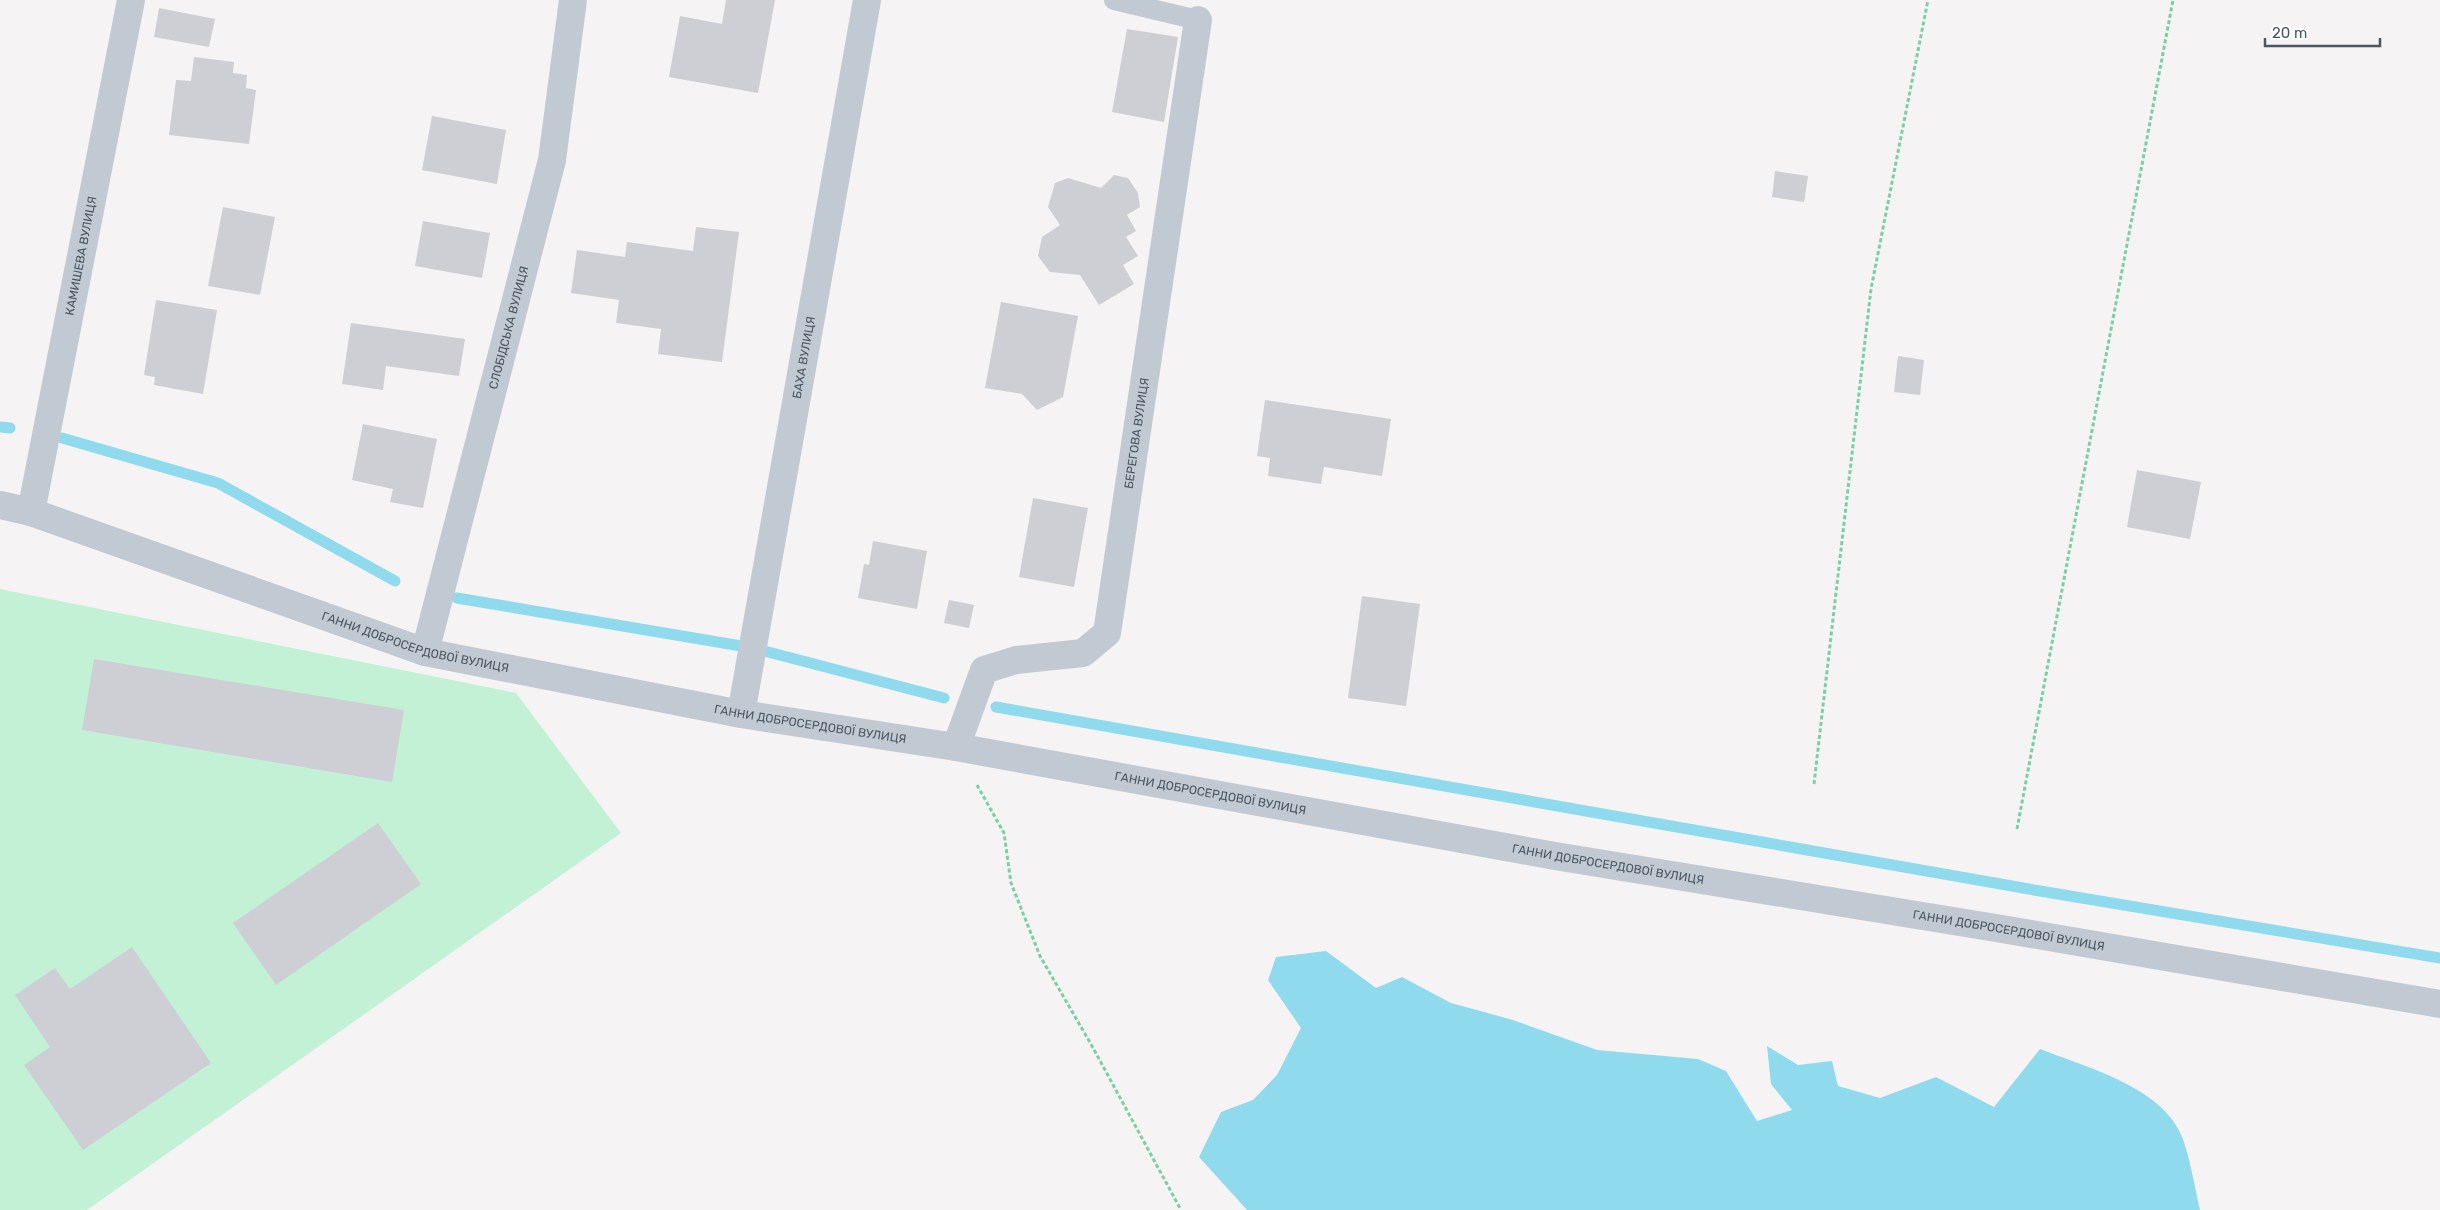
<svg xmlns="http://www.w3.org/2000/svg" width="2440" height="1210" font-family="Rubik,sans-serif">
	<rect width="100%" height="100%" fill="#f5f3f3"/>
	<path fill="#c3f1d5" d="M0 589 516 693 621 833 87 1210H0Z"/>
	<path fill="#90daee" d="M1326 951 1376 988 1402 977 1451 1003 1513 1020 1597 1050 1698 1059 1726 1071 1757 1121 1792 1110 1771 1084 1767 1046 1798 1065 1832 1061 1838 1086 1880 1098 1936 1077 1994 1107 2040 1049C2088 1068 2167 1088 2184 1142 2191 1164 2195 1188 2200 1210H1247L1199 1157 1221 1112 1253 1100 1277 1075 1301 1028 1268 980 1276 957Z"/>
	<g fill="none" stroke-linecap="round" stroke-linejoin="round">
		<path stroke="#90daee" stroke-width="11" d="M0 427 10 428
			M62 438 218 483 395 581
			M457 598 753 648 944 698
			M996 707 2040 891 2440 958"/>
	</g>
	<path fill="#cdcfd5" d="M726 0H775L758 93 669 77 680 16 722 24Z
		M159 8 215 19 209 47 154 37Z
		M1127 29 1178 37 1164 122 1112 112Z
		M194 57 234 62 233 73 247 75 246 88 256 90 249 144 169 135 176 80 191 81Z
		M432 116 506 130 497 184 422 170Z
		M1775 171 1808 176 1804 202 1772 197Z
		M1114 175 1128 178 1138 193 1140 207 1127 215 1136 231 1126 237 1138 256 1123 265 1134 284 1099 305 1080 275 1050 272 1038 256 1042 237 1060 225 1048 207 1055 183 1068 178 1101 188Z
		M223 207 275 217 260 295 208 286Z
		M423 221 490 233 482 278 415 266Z
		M696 227 739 232 722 362 658 354 661 329 616 323 619 300 571 293 577 250 625 257 627 242 693 251Z
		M156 300 217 310 203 394 154 385 155 377 144 375Z
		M1001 302 1078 316 1063 397 1037 410 1022 394 985 388Z
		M351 323 465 339 459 376 386 366 383 390 342 384Z
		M1898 356 1924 360 1920 395 1894 392Z
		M1265 400 1391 419 1382 476 1324 467 1321 484 1268 476 1270 458 1257 456Z
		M363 424 437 439 423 508 390 502 393 489 352 480Z
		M2137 470 2201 482 2190 539 2127 527Z
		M1033 498 1088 508 1074 587 1019 577Z
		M873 541 927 551 917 609 858 598 864 564 869 565Z
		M1362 596 1420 604 1406 706 1348 698Z
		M949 600 974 605 969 628 944 623Z
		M94 659 404 710 392 782 82 730Z
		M378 823 421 884 276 985 233 923Z
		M132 947 211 1063 83 1150 24 1065 50 1047 15 995 55 968 70 989Z"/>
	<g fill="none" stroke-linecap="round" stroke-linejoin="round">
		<path stroke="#7ad0a6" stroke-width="3" stroke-dasharray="4 2.5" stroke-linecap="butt" d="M1814 784 1871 289 1928 0
			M977 785 1004 833 1011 883 1040 956 1092 1046 1181 1210
			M2017 829 2173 0"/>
		<path stroke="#c1cad2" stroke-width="20" d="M1114 0 1198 20"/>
		<g stroke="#c1cad2" stroke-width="28">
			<path id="s1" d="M0 505 31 512 425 652 741 714 956 747 1555 856 1996 928 2440 1004"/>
			<path id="s2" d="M31 512 131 0"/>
			<path id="s3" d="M425 652 552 160 573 0"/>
			<path id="s4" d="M741 714 867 0"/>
			<path id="s5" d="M956 747 984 670 1016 660 1083 653 1107 633 1198 20"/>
		</g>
	</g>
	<g text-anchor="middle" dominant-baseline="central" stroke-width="4" stroke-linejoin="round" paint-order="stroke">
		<g font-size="12" fill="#4a5661" stroke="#fff">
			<text stroke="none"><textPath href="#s2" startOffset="261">КАМИШЕВА ВУЛИЦЯ</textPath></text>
			<text stroke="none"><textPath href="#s3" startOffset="335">СЛОБІДСЬКА ВУЛИЦЯ</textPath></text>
			<text stroke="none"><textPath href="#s4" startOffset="362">БАХА ВУЛИЦЯ</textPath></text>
			<text stroke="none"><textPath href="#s5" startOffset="416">БЕРЕГОВА ВУЛИЦЯ</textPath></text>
			<text stroke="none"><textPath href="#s1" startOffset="438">ГАННИ ДОБРОСЕРДОВОЇ ВУЛИЦЯ</textPath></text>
			<text stroke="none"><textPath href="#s1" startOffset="842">ГАННИ ДОБРОСЕРДОВОЇ ВУЛИЦЯ</textPath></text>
			<text stroke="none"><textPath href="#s1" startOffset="1248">ГАННИ ДОБРОСЕРДОВОЇ ВУЛИЦЯ</textPath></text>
			<text stroke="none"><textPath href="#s1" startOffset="1652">ГАННИ ДОБРОСЕРДОВОЇ ВУЛИЦЯ</textPath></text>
			<text stroke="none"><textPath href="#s1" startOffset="2058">ГАННИ ДОБРОСЕРДОВОЇ ВУЛИЦЯ</textPath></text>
		</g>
	</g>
	<path d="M2265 38v8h115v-8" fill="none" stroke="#4a5661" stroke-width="2.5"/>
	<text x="2272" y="38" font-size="15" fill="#4a5661" stroke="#ffffff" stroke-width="4" paint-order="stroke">20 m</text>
</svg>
